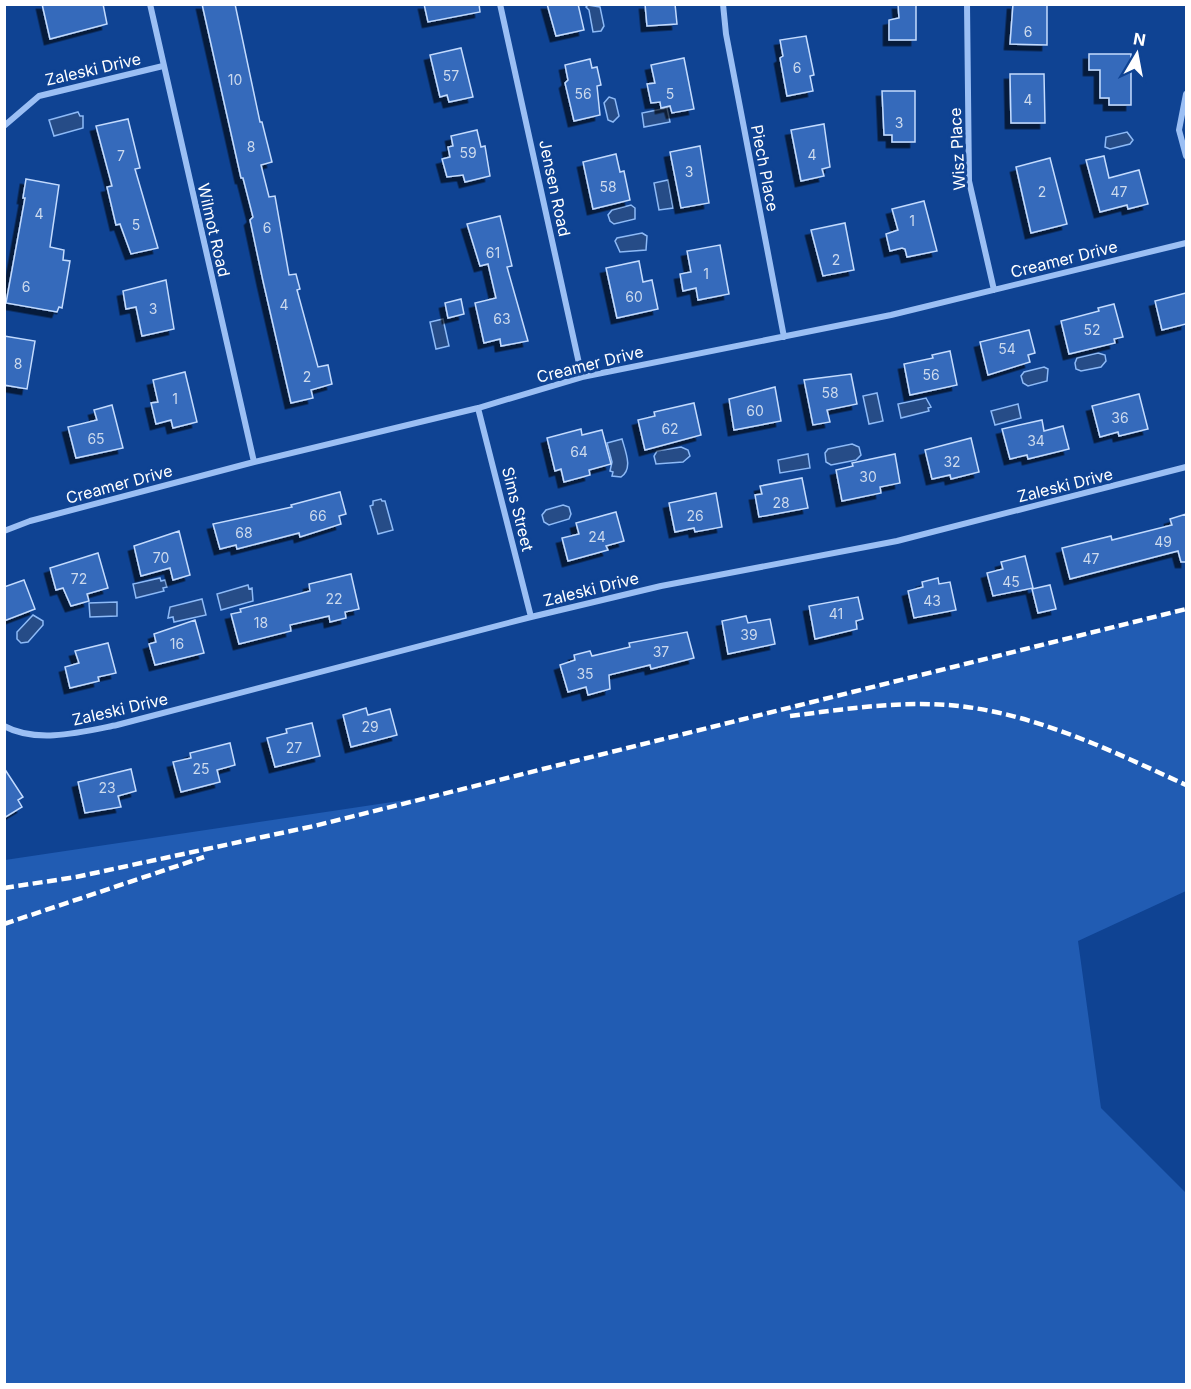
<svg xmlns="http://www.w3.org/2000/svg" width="1191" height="1389" font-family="Inter,sans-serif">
	<defs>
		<filter id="shadow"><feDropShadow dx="-5.5" dy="5.5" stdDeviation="0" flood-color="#0009"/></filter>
	</defs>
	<rect width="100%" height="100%" fill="#0f4393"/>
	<path fill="#215cb3" d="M1186 609V891L1078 941 1101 1108 1186 1193V1384H5V860L439 795Z"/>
	<path fill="#264c87" stroke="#8dbaf7" stroke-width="1.5" d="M588 5 600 7 604 26 601 31 593 32 589 10 586 7Z
		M609 97 615 99 619 116 613 122 608 120 604 103Z
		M667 108 670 122 644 127 642 113Z
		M78 112 80 116H83V128L54 136 49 120Z
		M1127 132 1133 140 1130 144 1110 149 1105 147 1106 137Z
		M668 180 673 208 659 210 654 183Z
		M631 205 635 208V219L614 224 610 221 608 215 612 210Z
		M642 233 647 236 646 250 620 252 615 241 617 238Z
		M443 319 449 346 436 349 430 322Z
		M1098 353 1105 355 1106 361 1101 367 1081 371 1076 369 1075 363 1077 358Z
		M1044 367 1048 369 1047 381 1028 386 1023 383 1021 376 1024 372Z
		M877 393 883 421 869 424 863 396Z
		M926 398 931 407 928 408 929 411 901 418 898 404Z
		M1018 404 1021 418 995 425 991 411Z
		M622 439C626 453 633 469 621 477L612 476 613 472 610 471 612 462 607 443Z
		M852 444 859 447 861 455 856 460 831 465 826 462 825 453 828 449Z
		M681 447 688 450 690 456 683 462 656 464 654 456 657 451Z
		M808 454 810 468 780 473 778 460Z
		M381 499 382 501H385L393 530 378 534 370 506 373 505V501Z
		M563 505 569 507 571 514 569 519 549 525 544 522 542 515 546 510Z
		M160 578 161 581 165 580 167 587 163 588 164 591 136 598 133 584Z
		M248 585 249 589 252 588 253 601 221 610 217 594Z
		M202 599 206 615 174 622 173 617 168 618 170 607Z
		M117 602V616L90 617 89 603Z
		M33 615 43 621V625L28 642 21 643 17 639V632Z"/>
	<path fill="#346abb" stroke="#c3dbfe" stroke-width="1.5" filter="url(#shadow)" d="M42 4H103L107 24 50 39Z
		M202 4H235L260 122H262L272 162 261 165 269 197 275 196 289 275 296 274 300 289 297 290 318 367 328 365 332 384 311 390 313 398 291 403 263 281 250 220 253 217 243 178H241Z
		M424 4H479L480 12 428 22Z
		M547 4H578L584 30 556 36Z
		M645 4H675L677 24 647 26Z
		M898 4H916V40H889V20L899 18Z
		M1013 4 1047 5V45L1010 44Z
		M806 36 814 75 810 76 813 91 787 96 780 58 783 56 780 40Z
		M461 48 473 97 449 102 447 95 440 97 430 55Z
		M1089 54H1131V105H1109V98H1100V70H1089Z
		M684 58 694 109 672 113 670 106 661 108 660 102 651 103 647 84 655 83 651 65Z
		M590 59 592 68 597 67 601 85 597 86 600 115 574 121 565 83 568 80 565 65Z
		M1010 74H1044L1045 123H1011Z
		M882 91H915V142H892V135H884Z
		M128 119 140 168 135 169 158 248 131 254 120 224 116 225 107 187 112 186 96 126Z
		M824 124 830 167 822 169 824 176 801 181 791 130Z
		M477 130 481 147 485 146 490 176 465 182 463 175 447 177 442 159 450 157 448 147 453 146 451 136Z
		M700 146 709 203 681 208 670 152Z
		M616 154 620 172 624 171 630 200 593 209 583 162Z
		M1104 156 1109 178 1139 170 1148 204 1128 209 1127 205 1100 212 1086 160Z
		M1050 158 1067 224 1031 233 1016 167Z
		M26 179 59 185 50 247 64 250 63 260 70 261 62 308 59 307 57 312 6 303 25 198H23Z
		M924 201 937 251 907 257 905 249 902 248 890 251 886 234 898 230 892 209Z
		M500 216 512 266 507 267 528 341 501 346 500 339 484 343 475 303 496 298 488 264 480 266 467 224Z
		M845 223 854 270 823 276 811 230Z
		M720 245 729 294 698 300 696 288 683 291 680 274 691 272 687 251Z
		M639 261 643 282 652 280 658 309 617 318 606 268Z
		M166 280 174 329 142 336 136 307 126 309 123 291Z
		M1186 293V324L1162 330 1155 301Z
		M461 299 464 314 448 318 445 303Z
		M1114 304 1123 337 1114 339 1115 343 1069 354 1061 321 1099 311 1098 308Z
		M1029 330 1035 353 1028 355 1030 362 988 375 980 342Z
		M4 336 35 341 27 389 4 385Z
		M950 351 957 385 910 395 904 364 933 358 932 355Z
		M185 372 197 422 173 428 171 420 156 424 151 403 158 402 153 380Z
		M851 374 857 404 827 410 830 422 813 425 804 380Z
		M775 387 781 421 734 430 729 399Z
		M1139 394 1148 429 1119 436 1118 432 1100 437 1092 406Z
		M694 403 701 435 645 450 638 420 655 416 654 412Z
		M112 405 123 448 76 458 68 427 97 420 94 410Z
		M1042 420 1044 431 1063 426 1069 449 1028 459 1027 455 1010 459 1002 429Z
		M581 429 582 435 602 430 611 464 589 470 590 475 564 482 561 469 555 471 547 438Z
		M971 438 979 472 951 479 950 475 932 479 925 450Z
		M895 454 900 483 880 487 881 493 842 501 836 470 853 466 852 463Z
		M802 478 808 508 759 517 755 495 762 494 760 486Z
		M340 492 346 514 339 516 341 524 300 537 299 533 237 549 236 545 220 549 213 524 292 507 291 505Z
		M716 493 722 527 695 532 694 528 675 532 669 503Z
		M616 512 624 541 606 546 608 550 568 561 562 538 579 534 576 523Z
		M1186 514V562H1181L1178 551 1070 579 1062 548 1111 536 1112 540 1172 525 1170 519Z
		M179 531 190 575 173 580 170 568 141 576 134 546Z
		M98 553 108 588 87 594 89 601 71 606 63 588 56 590 50 568Z
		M1025 556 1033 588 993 596 987 573 1003 569 1001 562Z
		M351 574 359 609 345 612 346 618 330 622 329 616 290 625 291 631 239 644 231 614 241 612 240 609 310 591 309 584Z
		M938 578 939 584 950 582 956 610 914 618 908 591 923 587 922 582Z
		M24 580 35 609 4 621V587Z
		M1050 585 1056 609 1038 613 1032 589Z
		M858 597 863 619 856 621 857 629 815 639 809 606Z
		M746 616 748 623 770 619 775 644 728 654 722 621Z
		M195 620 204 653 155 665 149 644 156 642 154 634Z
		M687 632 694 658 651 669 650 665 609 675 610 689 588 695 586 687 568 692 560 665 575 660 574 655 590 651 592 656 630 647 629 643Z
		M108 643 116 673 98 677 99 681 70 688 65 667 79 663 75 651Z
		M366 708 368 715 390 709 397 735 351 747 343 715Z
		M312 723 320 756 275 767 267 738 287 733 286 729Z
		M230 743 235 765 217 770 220 782 181 792 173 762 191 758 190 753Z
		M4 768 23 797 18 800 22 807 4 818Z
		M131 769 136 791 118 796 121 807 85 813 78 782Z"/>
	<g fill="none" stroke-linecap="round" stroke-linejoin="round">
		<path stroke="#9bbff4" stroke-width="6" d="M150 4 254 462
			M500 4 582 377
			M723 4 726 34 784 337
			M967 4 969 181 994 290
			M1186 94 1179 130 1186 156
			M4 126 39 96 163 66
			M478 408 531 617
			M4 531 30 521 254 462 478 408 582 377 891 315 1186 243
			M4 726C37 744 82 732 117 725L531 617 661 586 897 541 1186 467"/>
		<path stroke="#fff" stroke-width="4.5" stroke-dasharray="10 4.5" stroke-linecap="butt" d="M790 716C846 709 903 700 959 706 1039 715 1114 752 1186 785
			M4 888 76 877 314 826 1186 609
			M4 924 204 857"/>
	</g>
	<g text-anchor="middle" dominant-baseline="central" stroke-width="6" stroke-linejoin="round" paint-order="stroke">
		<g font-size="14" fill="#ccdaee">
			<text x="1028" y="31">6</text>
			<text x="797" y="67">6</text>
			<text x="451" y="75">57</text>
			<text x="235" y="79">10</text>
			<text x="583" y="93">56</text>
			<text x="670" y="93">5</text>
			<text x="1028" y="99">4</text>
			<text x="899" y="122">3</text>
			<text x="251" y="146">8</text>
			<text x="468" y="152">59</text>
			<text x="812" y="154">4</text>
			<text x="121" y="155">7</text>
			<text x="689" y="171">3</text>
			<text x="608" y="186">58</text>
			<text x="1042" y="191">2</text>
			<text x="1119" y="191">47</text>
			<text x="39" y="213">4</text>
			<text x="912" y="220">1</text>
			<text x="136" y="224">5</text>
			<text x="267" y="227">6</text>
			<text x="493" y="252">61</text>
			<text x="836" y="259">2</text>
			<text x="706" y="273">1</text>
			<text x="26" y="286">6</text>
			<text x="634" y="296">60</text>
			<text x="284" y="304">4</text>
			<text x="153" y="308">3</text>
			<text x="502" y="318">63</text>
			<text x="1092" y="329">52</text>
			<text x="1007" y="348">54</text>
			<text x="18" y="363">8</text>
			<text x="931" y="374">56</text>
			<text x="307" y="376">2</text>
			<text x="830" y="392">58</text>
			<text x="175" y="398">1</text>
			<text x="755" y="410">60</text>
			<text x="1120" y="417">36</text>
			<text x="670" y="428">62</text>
			<text x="96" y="438">65</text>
			<text x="1036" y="440">34</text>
			<text x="579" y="451">64</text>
			<text x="952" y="461">32</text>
			<text x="868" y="476">30</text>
			<text x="781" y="502">28</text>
			<text x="318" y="515">66</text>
			<text x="695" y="515">26</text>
			<text x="244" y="532">68</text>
			<text x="597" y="536">24</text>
			<text x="1163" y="541">49</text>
			<text x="161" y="557">70</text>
			<text x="1091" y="558">47</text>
			<text x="79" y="578">72</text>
			<text x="1011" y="581">45</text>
			<text x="334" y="598">22</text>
			<text x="932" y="600">43</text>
			<text x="836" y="613">41</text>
			<text x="261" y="622">18</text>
			<text x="749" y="634">39</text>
			<text x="177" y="643">16</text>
			<text x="661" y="651">37</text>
			<text x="585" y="673">35</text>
			<text x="370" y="726">29</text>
			<text x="294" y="747">27</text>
			<text x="201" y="768">25</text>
			<text x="107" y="787">23</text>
		</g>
		<g font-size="16" fill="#fff" stroke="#0f4393">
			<text transform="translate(93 69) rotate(-13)">Zaleski Drive</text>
			<text transform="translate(957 149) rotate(-93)">Wisz Place</text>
			<text transform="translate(765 168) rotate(79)">Piech Place</text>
			<text transform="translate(555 188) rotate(78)">Jensen Road</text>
			<text transform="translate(214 230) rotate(77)">Wilmot Road</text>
			<text transform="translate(1064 259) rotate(-14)">Creamer Drive</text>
			<text transform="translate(590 364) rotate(-14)">Creamer Drive</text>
			<text transform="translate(119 484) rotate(-15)">Creamer Drive</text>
			<text transform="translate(1065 485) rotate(-14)">Zaleski Drive</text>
			<text transform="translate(518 509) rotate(76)">Sims Street</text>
			<text transform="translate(591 589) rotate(-14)">Zaleski Drive</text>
			<text transform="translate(120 709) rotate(-13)">Zaleski Drive</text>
		</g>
	</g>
	<rect width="1191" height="1389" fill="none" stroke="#ffffff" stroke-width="12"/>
	<g transform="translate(1137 54) rotate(10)" stroke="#0f4393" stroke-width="4.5" paint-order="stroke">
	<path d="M0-4.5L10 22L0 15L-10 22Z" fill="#ffffff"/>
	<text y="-9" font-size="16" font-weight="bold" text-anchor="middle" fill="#ffffff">N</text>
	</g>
</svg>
